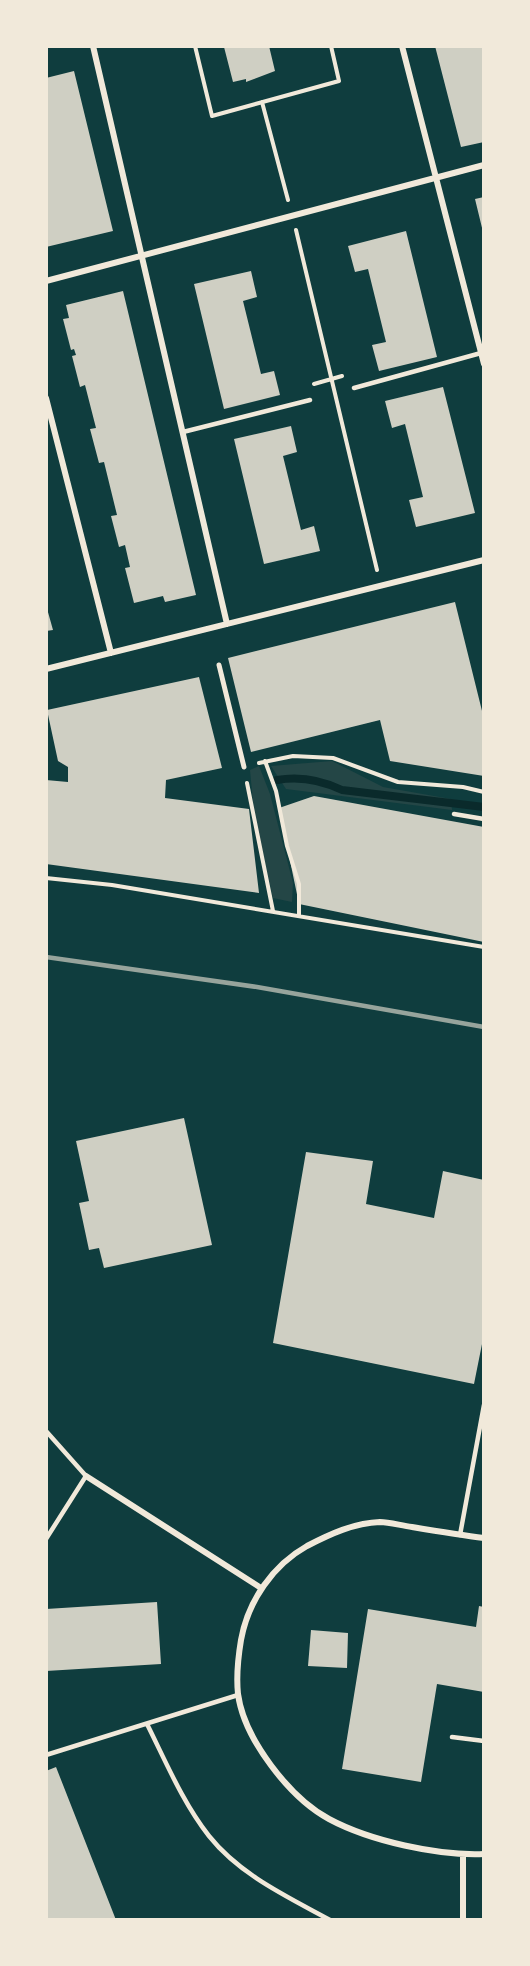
<svg xmlns="http://www.w3.org/2000/svg" width="530" height="1966" font-family="Bitter,serif">
	<rect width="100%" height="100%" fill="#0f3d3e"/>
	<path fill="#244646" d="M332 761 383 787 451 799 452 810 286 789 271 766Z
		M259 766 270 794 293 883 292 902 273 898 254 813 250 770Z"/>
	<g fill="none" stroke-linecap="round" stroke-linejoin="round">
		<path stroke="#0a2a2b" stroke-width="8" d="M277 780C300 776 321 780 342 790L484 807"/>
	</g>
	<path fill="#cfcfc3" d="M269 46 275 71 246 82V79L233 82 224 47Z
		M435 46H484V142L461 147Z
		M74 71 113 231 46 247V78Z
		M484 197V232H483L475 199Z
		M406 231 437 357 379 371 372 345 386 342 368 269 355 272 348 246Z
		M251 271 257 297 243 301 261 374 274 371 280 395 224 409 194 284Z
		M123 291 196 595 165 602 163 596 134 603 125 568 130 567 125 545 119 547 111 516 117 515 104 462 99 463 90 429 96 428 85 385 80 387 72 356 76 355 74 349 71 350 63 319 69 318 66 305Z
		M443 387 475 513 416 527 409 500 423 497 405 424 392 428 385 401Z
		M291 426 297 452 283 456 301 530 314 526 320 551 264 564 234 439Z
		M455 602 484 719V776L390 761 380 720 251 752 228 658Z
		M46 605 53 630 46 631Z
		M199 677 222 768 166 780 165 798 249 809 259 893 46 864V780L68 782V767L58 761 47 710Z
		M314 796 484 827V942L299 904 279 808Z
		M184 1118 212 1245 104 1268 99 1248 89 1250 79 1203 89 1201 76 1141Z
		M306 1152 373 1161 366 1204 434 1218 443 1171 484 1180V1334L474 1384 273 1343Z
		M157 1602 161 1664 46 1671V1609Z
		M479 1606 484 1607V1692L437 1684 421 1782 342 1769 368 1609 476 1627Z
		M311 1630 348 1633 347 1668 308 1666Z
		M56 1767 116 1920H46V1771Z"/>
	<g fill="none" stroke-linecap="round" stroke-linejoin="round">
		<path stroke="#f1e9da" stroke-width="4" d="M195 46 212 116 339 81 331 46
			M262 102 288 200
			M296 230 377 570
			M314 384 342 376
			M265 761 276 791 287 846 299 884V915
			M259 763 293 756 333 758 398 782 463 787 484 792
			M247 783 273 911
			M46 878 112 885 484 947"/>
		<path stroke="#f1e9da" stroke-width="4.5" d="M354 388 481 353
			M183 432 310 400
			M454 814 484 819
			M46 1431 86 1476 46 1539
			M460 1535 484 1405
			M147 1724C166 1762 183 1803 209 1836 240 1875 288 1897 330 1920
			M452 1737 484 1741
			M46 1755 238 1695"/>
		<path stroke="#f1e9da" stroke-width="5" d="M219 665 244 767"/>
		<path stroke="#f1e9da" stroke-width="6" d="M93 46 227 624
			M402 46 484 364
			M46 281 484 165
			M46 398 111 653
			M46 669 484 560
			M86 1476 261 1588
			M484 1538C460 1535 436 1531 412 1527 402 1526 390 1522 380 1522 354 1523 330 1534 307 1546 273 1565 248 1601 241 1640 238 1658 236 1675 238 1694 244 1739 290 1798 329 1819 370 1841 438 1856 484 1854
			M463 1920V1855"/>
		<path stroke="#97a49c" stroke-width="4.5" d="M46 957 257 987 484 1027"/>
	</g>
	<rect width="530" height="1966" fill="none" stroke="#f1e9da" stroke-width="96"/>
</svg>
